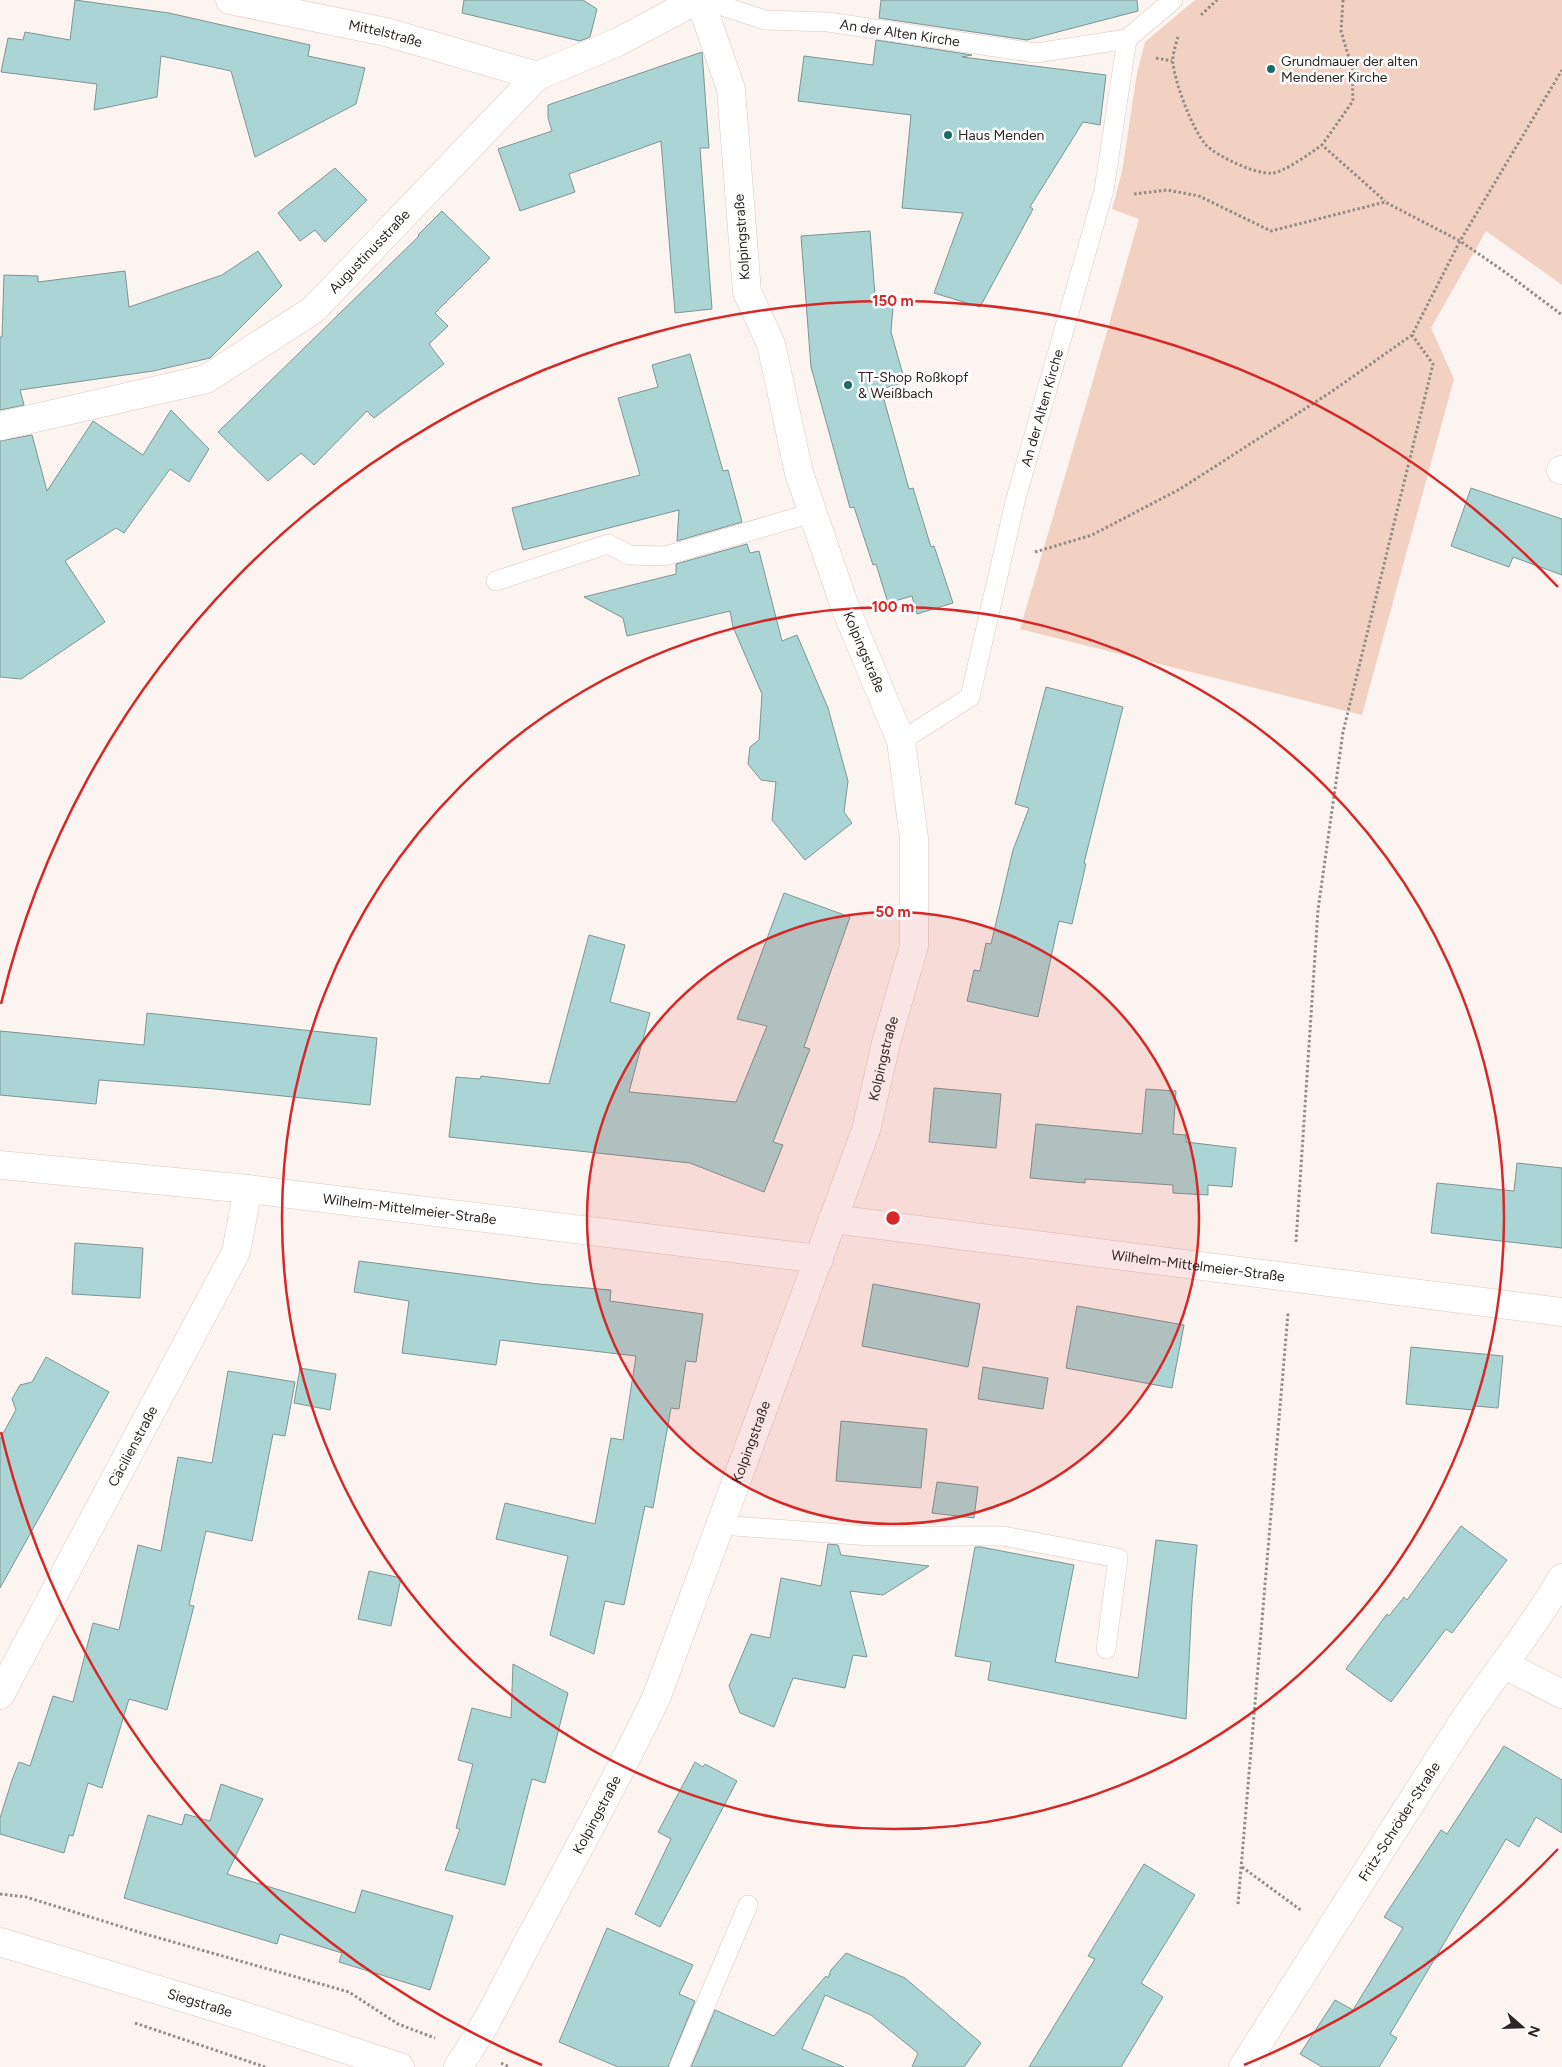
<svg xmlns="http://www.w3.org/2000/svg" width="1562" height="2067" font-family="Figtree,sans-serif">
	<rect width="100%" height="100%" fill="#fcf4f0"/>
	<path fill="#f2d1c2" d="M1195 0H1562V285L1486 231 1431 328 1454 379 1362 715 1020 629 1092 384 1139 219 1112 209 1122 172 1137 73 1145 42Z"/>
	<path fill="#aad5d4" stroke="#7d9594" d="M75 0 169 13 310 45 308 56 365 68 356 104 255 157 231 71 161 56 157 97 94 110 97 84 1 72 8 38 23 40 25 32 70 40Z
		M464 0H583L597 9 590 37 580 41 462 13Z
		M881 0H1137L1138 11 1027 40 879 18Z
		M876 40 972 55 962 57 1106 75 1100 125 1083 122 1030 207 1033 209 980 307 934 293 963 213 902 208 911 115 798 101 804 56 873 65Z
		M702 52 709 148H700L712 309 675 313 661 141 569 174 575 192 520 211 498 149 552 131 548 118V105Z
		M335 168 367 200 325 242 315 230 300 241 278 213Z
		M442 211 490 258 435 313 448 326 429 344 444 364 374 418 367 411 314 465 301 453 268 481 218 432 419 236 418 235Z
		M870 231 875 295 894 294 891 332 905 382 881 389 909 489 913 488 931 547 934 546 953 603 917 614 912 596 888 603 876 564 873 565 854 507 850 508 811 367 801 236Z
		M258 251 282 286 210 358 153 371 20 390 24 405 0 410V337H2L4 275 38 276V282L125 271 129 307 222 275Z
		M690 354 723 471 728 470 742 522 677 541 679 510 523 550 512 508 640 475 618 398 658 387 652 365Z
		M171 410 209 449 189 482 170 469 124 533 116 528 65 561 105 622 21 679 0 677V441L32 435 47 491 93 421 143 455Z
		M1471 488 1562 519V575L1513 557 1509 567 1451 546Z
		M747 544 750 553 759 551 782 641 797 635 828 708 848 781 844 812 852 823 805 860 772 820 776 782 761 780 748 764 750 747 759 740 762 694 733 627 730 611 627 636 623 618 584 597 676 574V564Z
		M1046 687 1123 707 1084 863 1086 864 1072 924 1059 921 1038 1017 967 1001 974 970 980 971 986 943 991 944 1013 850 1029 808 1015 804Z
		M784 893 850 917 804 1047 810 1049 773 1142 783 1145 764 1192 690 1163 449 1137 456 1077 480 1079 481 1076 549 1084 589 935 625 945 610 1002 650 1013 629 1092 736 1102 767 1026 737 1019Z
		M147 1013 377 1038 370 1105 215 1089 99 1080 96 1104 0 1095V1031L144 1045Z
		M934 1088 1001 1094 996 1148 929 1142Z
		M1146 1089 1176 1091 1173 1134 1186 1135V1142L1236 1148 1232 1187 1208 1185V1195L1173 1193V1185L1085 1179V1183L1030 1178 1036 1124 1142 1134Z
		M1517 1163 1562 1168V1248L1431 1233 1437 1183 1514 1191Z
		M75 1243 143 1248 140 1298 72 1294Z
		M359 1261 539 1284 611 1290 610 1301 703 1314 696 1362 686 1361 679 1409 671 1408 653 1508 645 1506 624 1605 605 1601 594 1654 550 1635 568 1556 496 1539 505 1503 595 1524 611 1438 623 1440 636 1356 500 1340 496 1365 402 1353 409 1301 354 1292Z
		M873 1284 980 1304 968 1367 862 1346Z
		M1077 1306 1184 1325 1172 1388 1066 1368Z
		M1411 1347 1503 1356 1498 1408 1475 1406 1474 1410 1406 1404Z
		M46 1357 109 1392 0 1588V1439L16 1410 12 1399 20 1385 32 1382Z
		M983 1367 1048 1378 1043 1409 978 1399Z
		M300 1368 336 1374 330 1410 294 1403Z
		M228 1371 295 1382 285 1436 273 1434 252 1541 206 1531 189 1605 194 1606 167 1710 129 1699 102 1788 88 1783 73 1836 69 1835 64 1853 0 1834V1818L12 1780 19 1762 30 1766 53 1696 73 1702 93 1623 119 1630 138 1545 161 1551 178 1457 212 1463Z
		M841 1421 927 1429 921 1488 836 1481Z
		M937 1482 978 1487 974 1518 932 1513Z
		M1461 1526 1507 1560 1452 1633 1446 1629 1391 1702 1346 1669 1387 1614 1389 1616 1404 1597 1407 1600Z
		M1156 1540 1197 1545 1192 1601 1186 1719 988 1680 991 1662 955 1656 975 1547H981L1074 1565 1055 1662 1138 1678Z
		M828 1544 838 1545 841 1555 929 1566 883 1595 850 1591 867 1657 853 1655 845 1688 793 1678 774 1727 740 1713 729 1686 751 1634 770 1638 781 1578 821 1586Z
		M369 1571 401 1578 391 1626 358 1619Z
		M513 1664 568 1693 545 1783 532 1779 505 1885 445 1870 460 1829 456 1828 473 1764 458 1760 472 1708 511 1718Z
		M1504 1746 1562 1780V1833L1536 1817 1519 1847 1506 1839 1390 2034 1397 2038 1379 2067H1322L1300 2054 1335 2000 1353 2010 1403 1928 1384 1917 1441 1830 1447 1834Z
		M695 1762 703 1767 705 1764 737 1781 660 1927 635 1914 671 1839 658 1832Z
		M221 1784 263 1799 227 1874 355 1913 362 1890 453 1916 430 1990 339 1962 342 1953 280 1934 277 1944 124 1898 148 1815 182 1825 185 1814 210 1821Z
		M1144 1864 1195 1895 1141 1983 1163 1997 1121 2067H1029L1095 1959 1088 1956Z
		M607 1928 693 1965 679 1994 695 2001 668 2067H618L559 2042Z
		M846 1953 905 1978 981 2043 964 2067H912L918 2053 871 2015 825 1995 802 2049 844 2067H691L715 2010 774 2036 826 1976 828 1978 831 1970Z"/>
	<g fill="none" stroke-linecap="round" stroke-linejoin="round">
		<defs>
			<g id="service">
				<path id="s1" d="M704 0 765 20 828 22 1036 53 1127 39 1173 0"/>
				<path d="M496 581 608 544 629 555 665 556 812 513"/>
				<path id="s2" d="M901 741 970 697 1015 502 1104 190 1127 39"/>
				<path d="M720 1525 870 1536H1003L1118 1558 1106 1649"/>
				<path d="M679 2067 748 1905"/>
			</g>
			<g id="minor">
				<path id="s3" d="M230 0 386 32 537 76"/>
				<path id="s4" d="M0 426 206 379 313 310 537 76 618 42 697 0"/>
				<path d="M1561 470H1562"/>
				<path id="s5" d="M0 1165 248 1189 819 1259"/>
				<path id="s6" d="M833 1219 1562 1312"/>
				<path d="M1505 1665 1562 1694"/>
				<path id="s7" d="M0 1695 236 1252 248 1189"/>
				<path id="s8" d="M458 2067C488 2024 509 1977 534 1931 576 1853 619 1776 657 1696L866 1130 886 1043 914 946V838L901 741 845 607 799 473 771 344 747 292 731 89 700 0"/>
				<path id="s9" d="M1243 2067C1317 1951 1390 1834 1465 1719 1497 1671 1533 1628 1562 1578"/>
			</g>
			<g id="secondary">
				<path id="s10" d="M0 1942 244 2016 400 2067"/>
			</g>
		</defs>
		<use href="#service" stroke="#ddc8c0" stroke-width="20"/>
		<use href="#minor" stroke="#ddc8c0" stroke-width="29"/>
		<use href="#secondary" stroke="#ddc8c0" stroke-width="29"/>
		<path stroke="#938b87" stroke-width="3" stroke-dasharray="2.5 2.5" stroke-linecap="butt" d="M1343 0 1341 31 1352 68 1353 101 1322 145 1385 201
			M1201 15 1217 0
			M1178 37C1176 44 1172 55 1173 63 1175 83 1192 129 1206 145 1217 156 1256 175 1272 173 1283 173 1312 152 1322 145
			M1156 58 1172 61
			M1134 194 1167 190 1199 196 1271 231 1385 202 1460 241 1505 272 1562 315
			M1035 552 1092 535 1180 489 1331 392 1412 335 1460 241 1562 70
			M1296 1242 1318 910 1343 732 1433 364 1412 335
			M1242 1867 1302 1911
			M0 1894 26 1897 145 1934 349 1992 398 2024 435 2038
			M1238 1904 1288 1313
			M135 2023 265 2067
			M501 2063 510 2067"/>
		<use href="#service" stroke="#fff" stroke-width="19"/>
		<use href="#minor" stroke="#fff" stroke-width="28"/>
		<use href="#secondary" stroke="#fff" stroke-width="28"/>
	</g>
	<circle cx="893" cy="1218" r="306" fill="#d62828" fill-opacity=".12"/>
	<g fill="none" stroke="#d62828" stroke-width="2.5">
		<circle cx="893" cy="1218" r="306"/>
		<circle cx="893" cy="1218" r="611"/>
		<path d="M1558 1849A917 917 0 0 1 1244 2065M542 2065A917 917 0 0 1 1 1432M1 1004A917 917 0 0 1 1558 587"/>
	</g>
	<g fill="#1e6a6a" stroke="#fff" stroke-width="2">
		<circle cx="1271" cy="69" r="5"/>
		<circle cx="948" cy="135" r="5"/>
		<circle cx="848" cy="385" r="5"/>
	</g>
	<g text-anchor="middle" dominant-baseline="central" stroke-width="5" stroke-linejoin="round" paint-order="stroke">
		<g font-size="14" fill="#2e2623" stroke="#fff">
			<text stroke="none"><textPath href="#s1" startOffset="200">An der Alten Kirche</textPath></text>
			<text stroke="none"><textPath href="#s3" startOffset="159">Mittelstraße</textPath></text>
			<text transform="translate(742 237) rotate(-94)">Kolpingstraße</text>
			<text stroke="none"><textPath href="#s4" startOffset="420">Augustinusstraße</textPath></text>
			<text stroke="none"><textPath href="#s2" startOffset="380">An der Alten Kirche</textPath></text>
			<text transform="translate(864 652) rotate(67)">Kolpingstraße</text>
			<text stroke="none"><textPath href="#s8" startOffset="1098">Kolpingstraße</textPath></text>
			<text stroke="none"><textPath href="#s5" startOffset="412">Wilhelm-Mittelmeier-Straße</textPath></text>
			<text stroke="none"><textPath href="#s6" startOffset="368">Wilhelm-Mittelmeier-Straße</textPath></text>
			<text stroke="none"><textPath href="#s8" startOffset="692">Kolpingstraße</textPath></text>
			<text stroke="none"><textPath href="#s7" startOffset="282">Cäcilienstraße</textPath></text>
			<text stroke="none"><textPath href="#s8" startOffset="288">Kolpingstraße</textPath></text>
			<text stroke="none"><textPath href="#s9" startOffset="291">Fritz-Schröder-Straße</textPath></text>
			<text stroke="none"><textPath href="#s10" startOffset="209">Siegstraße</textPath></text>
		</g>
		<g font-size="14" fill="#2e2623" stroke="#fff" text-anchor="start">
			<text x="1281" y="61">Grundmauer der alten<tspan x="1281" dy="16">Mendener Kirche</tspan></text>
			<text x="958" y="135">Haus Menden</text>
			<text x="858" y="377">TT-Shop Roßkopf<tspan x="858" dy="16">&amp; Weißbach</tspan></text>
		</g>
	</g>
	<circle cx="893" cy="1218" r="8" fill="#d62828" stroke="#fff" stroke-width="2.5"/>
	<g font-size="15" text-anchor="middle" font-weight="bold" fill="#d62828" stroke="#fff" stroke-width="5" stroke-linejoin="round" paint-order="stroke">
		<text x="893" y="306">150 m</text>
		<text x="893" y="612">100 m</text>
		<text x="893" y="917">50 m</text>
	</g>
	<g transform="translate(1522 2027) rotate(110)" stroke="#ffffff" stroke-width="4" paint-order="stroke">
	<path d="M0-4L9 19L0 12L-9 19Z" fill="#2e2623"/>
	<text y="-8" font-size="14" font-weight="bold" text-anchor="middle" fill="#2e2623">N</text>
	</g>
</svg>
